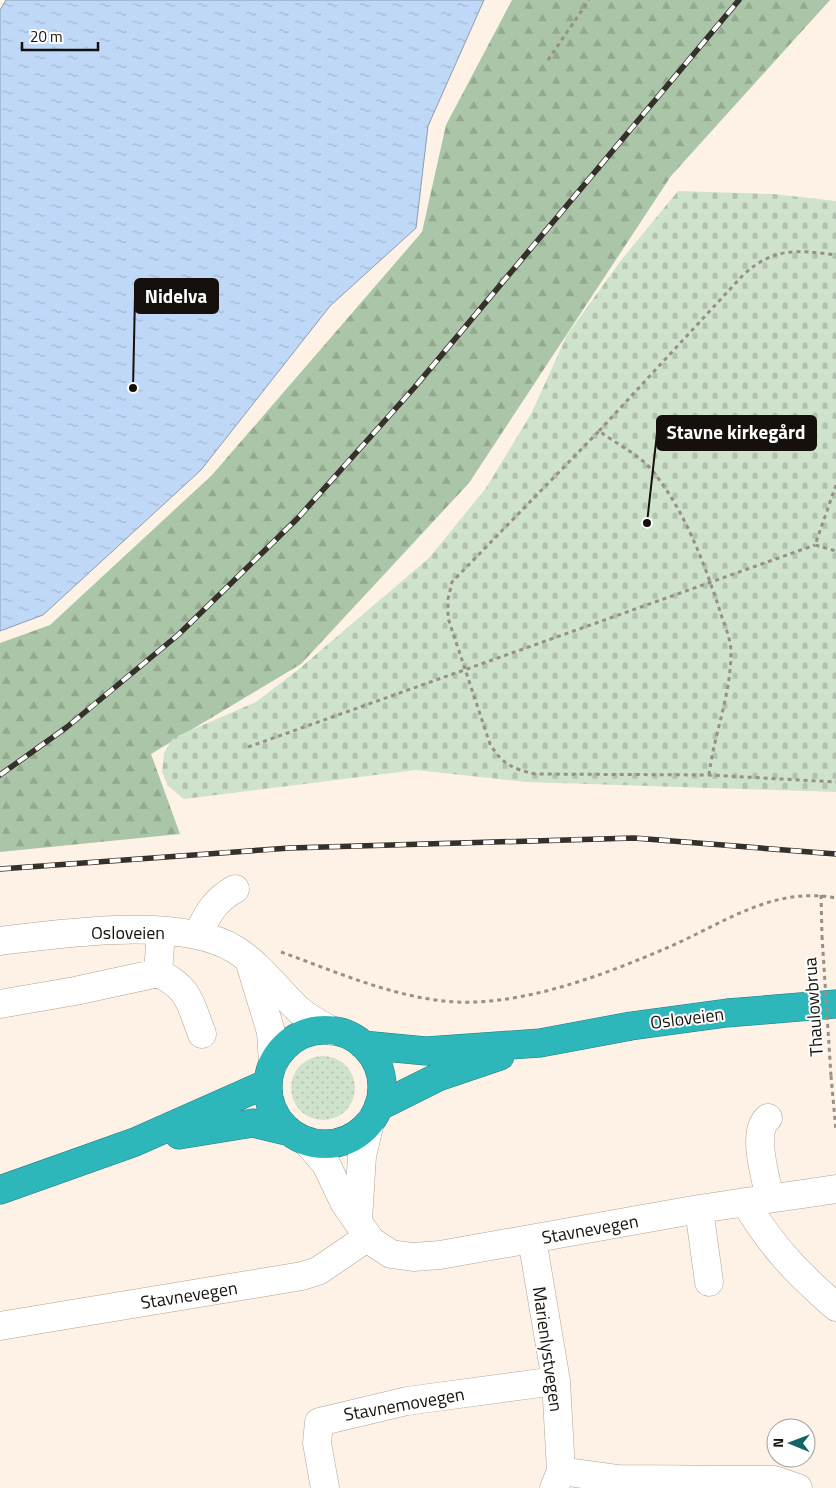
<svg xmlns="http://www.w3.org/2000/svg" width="836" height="1488" font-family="'Titillium Web',sans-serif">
	<defs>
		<pattern id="grass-dots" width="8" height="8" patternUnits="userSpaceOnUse" patternTransform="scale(1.25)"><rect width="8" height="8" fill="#cfe2cc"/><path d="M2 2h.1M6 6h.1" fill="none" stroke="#b1c1ae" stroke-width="1.8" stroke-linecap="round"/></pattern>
		<pattern id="forest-firs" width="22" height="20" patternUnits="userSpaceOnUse" patternTransform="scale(1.25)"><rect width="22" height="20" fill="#abc5a8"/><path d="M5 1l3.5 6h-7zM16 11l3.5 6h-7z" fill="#92a88f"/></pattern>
		<pattern id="cemetery-stones" width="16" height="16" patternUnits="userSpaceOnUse" patternTransform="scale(1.25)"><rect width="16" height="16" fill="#cfe2cc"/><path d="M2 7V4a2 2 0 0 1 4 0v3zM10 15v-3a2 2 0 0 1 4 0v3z" fill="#b1c1ae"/></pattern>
		<pattern id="water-ripples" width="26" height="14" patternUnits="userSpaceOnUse" patternTransform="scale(1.25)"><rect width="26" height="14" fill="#bfd8f7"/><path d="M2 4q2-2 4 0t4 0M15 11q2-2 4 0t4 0" fill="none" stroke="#a3b8d2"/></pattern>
	</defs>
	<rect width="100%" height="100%" fill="#fef2e7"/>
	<path fill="url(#grass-dots)" d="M291 1088a32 32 0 1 1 64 0a32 32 0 1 1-64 0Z"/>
	<path fill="url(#forest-firs)" d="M512 0H830L671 176 469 483 301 664 151 754 180 834 0 852V643L50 625 212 475 422 232 446 125Z"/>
	<path fill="url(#cemetery-stones)" d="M678 191 773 194 836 201V792L526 782 416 770 184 799 168 786 162 772 164 753 173 738 256 702 299 669 429 558 486 488 531 414 567 335 622 259Z"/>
	<path fill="url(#water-ripples)" stroke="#8c9cb0" d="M6 0H484L428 126 416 228 330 306 201 470 43 615 0 631V10Z"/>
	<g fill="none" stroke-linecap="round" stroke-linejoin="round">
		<defs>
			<path id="minor" d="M198 935C207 914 215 900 235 889
				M0 941C63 933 182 916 236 950 261 966 279 992 300 1011 309 1019 322 1025 332 1031
				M250 963 271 1032 273 1064
				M158 973C190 988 190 1003 202 1034
				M0 1004 75 991 158 973 161 931
				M768 1118C751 1132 766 1179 770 1198
				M306 1141 326 1164 344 1202 371 1241 391 1254 413 1257 440 1255 699 1209 836 1189
				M745 1202C773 1248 796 1272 836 1307
				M699 1209 709 1282
				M358 1220 362 1156 370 1122
				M532 1239 556 1381 561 1471 554 1488
				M0 1326 302 1276 318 1271 368 1237
				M561 1471 618 1479 774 1480 798 1488
				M325 1488 317 1443 319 1422 407 1401 556 1381"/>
			<path id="highway" d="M268 1087a57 57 0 1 1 114 0a57 57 0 1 1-114 0Z
				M363 1045 426 1051 540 1043 631 1026 727 1013 836 1004
				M378 1107 438 1077 500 1056
				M179 1135 253 1123 290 1132
				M0 1190 135 1142 268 1083"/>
		</defs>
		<use href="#minor" stroke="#b0a294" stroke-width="29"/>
		<use href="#highway" stroke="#257d7d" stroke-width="29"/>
		<path stroke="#988f86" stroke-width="3" stroke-dasharray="4 4" stroke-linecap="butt" d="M548 60 589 0
			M599 431 744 274C775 247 797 250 836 255
			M836 485 815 545 836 551
			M248 747 815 545
			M709 775C714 734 731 695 731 652 731 638 723 622 719 608 703 560 684 509 651 469 638 454 615 443 599 431L452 582 448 599V618L490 744C502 764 513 769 535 774L709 775 836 782
			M821 895 822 936
			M281 952C334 971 388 995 444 1001 516 1009 604 975 669 947 724 923 773 886 836 898
			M831 1076 836 1131"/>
		<use href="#minor" stroke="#fff" stroke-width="28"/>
		<use href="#highway" stroke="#2db7bb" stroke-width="28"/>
		<defs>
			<path id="rail" d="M0 775 67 727 178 635 297 519 414 388 739 0
				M0 869 290 848 634 838 836 854"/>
		</defs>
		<use href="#rail" stroke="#36302a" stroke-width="5.5"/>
		<use href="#rail" stroke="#fff" stroke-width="4" stroke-dasharray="11" stroke-linecap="butt"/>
		<path stroke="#988f86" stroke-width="3" stroke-dasharray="4 4" stroke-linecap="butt" d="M822 936 831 1076"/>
	</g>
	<g text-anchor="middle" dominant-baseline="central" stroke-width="4" stroke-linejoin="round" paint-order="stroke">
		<g font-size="18" fill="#15100b" stroke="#fff">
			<text x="128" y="932">Osloveien</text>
			<text transform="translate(813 1007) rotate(-94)">Thaulowbrua</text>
			<text transform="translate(687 1018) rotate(-7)">Osloveien</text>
			<text transform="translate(590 1229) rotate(-10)">Stavnevegen</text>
			<text transform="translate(189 1295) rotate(-9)">Stavnevegen</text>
			<text transform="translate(548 1349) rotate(82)">Marienlystvegen</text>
			<text transform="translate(404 1404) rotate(-10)">Stavnemovegen</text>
		</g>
	</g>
	<path fill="none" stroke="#15100b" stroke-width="2" d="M133 388L135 296M647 523L657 433"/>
	<g fill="#15100b" stroke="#fff" stroke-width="2">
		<circle cx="133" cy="388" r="5"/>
		<circle cx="647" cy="523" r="5"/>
	</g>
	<g fill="#15100b" stroke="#15100b" stroke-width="2">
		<rect x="135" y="279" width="83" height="34" rx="5"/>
		<rect x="657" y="416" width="159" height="34" rx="5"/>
	</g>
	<g font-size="19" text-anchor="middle" font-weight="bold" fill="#fff">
		<text x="176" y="303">Nidelva</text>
		<text x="736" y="439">Stavne kirkegård</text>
	</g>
	<g transform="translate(791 1443) rotate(271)"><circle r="24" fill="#ffffff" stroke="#a19f9d"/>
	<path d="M0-4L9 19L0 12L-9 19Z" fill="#126269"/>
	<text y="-8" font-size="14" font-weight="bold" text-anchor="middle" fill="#15100b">N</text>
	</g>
	<path d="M22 42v8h76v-8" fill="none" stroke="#15100b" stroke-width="2.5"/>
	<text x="30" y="42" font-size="15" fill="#15100b" stroke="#ffffff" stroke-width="4" paint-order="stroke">20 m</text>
</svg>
